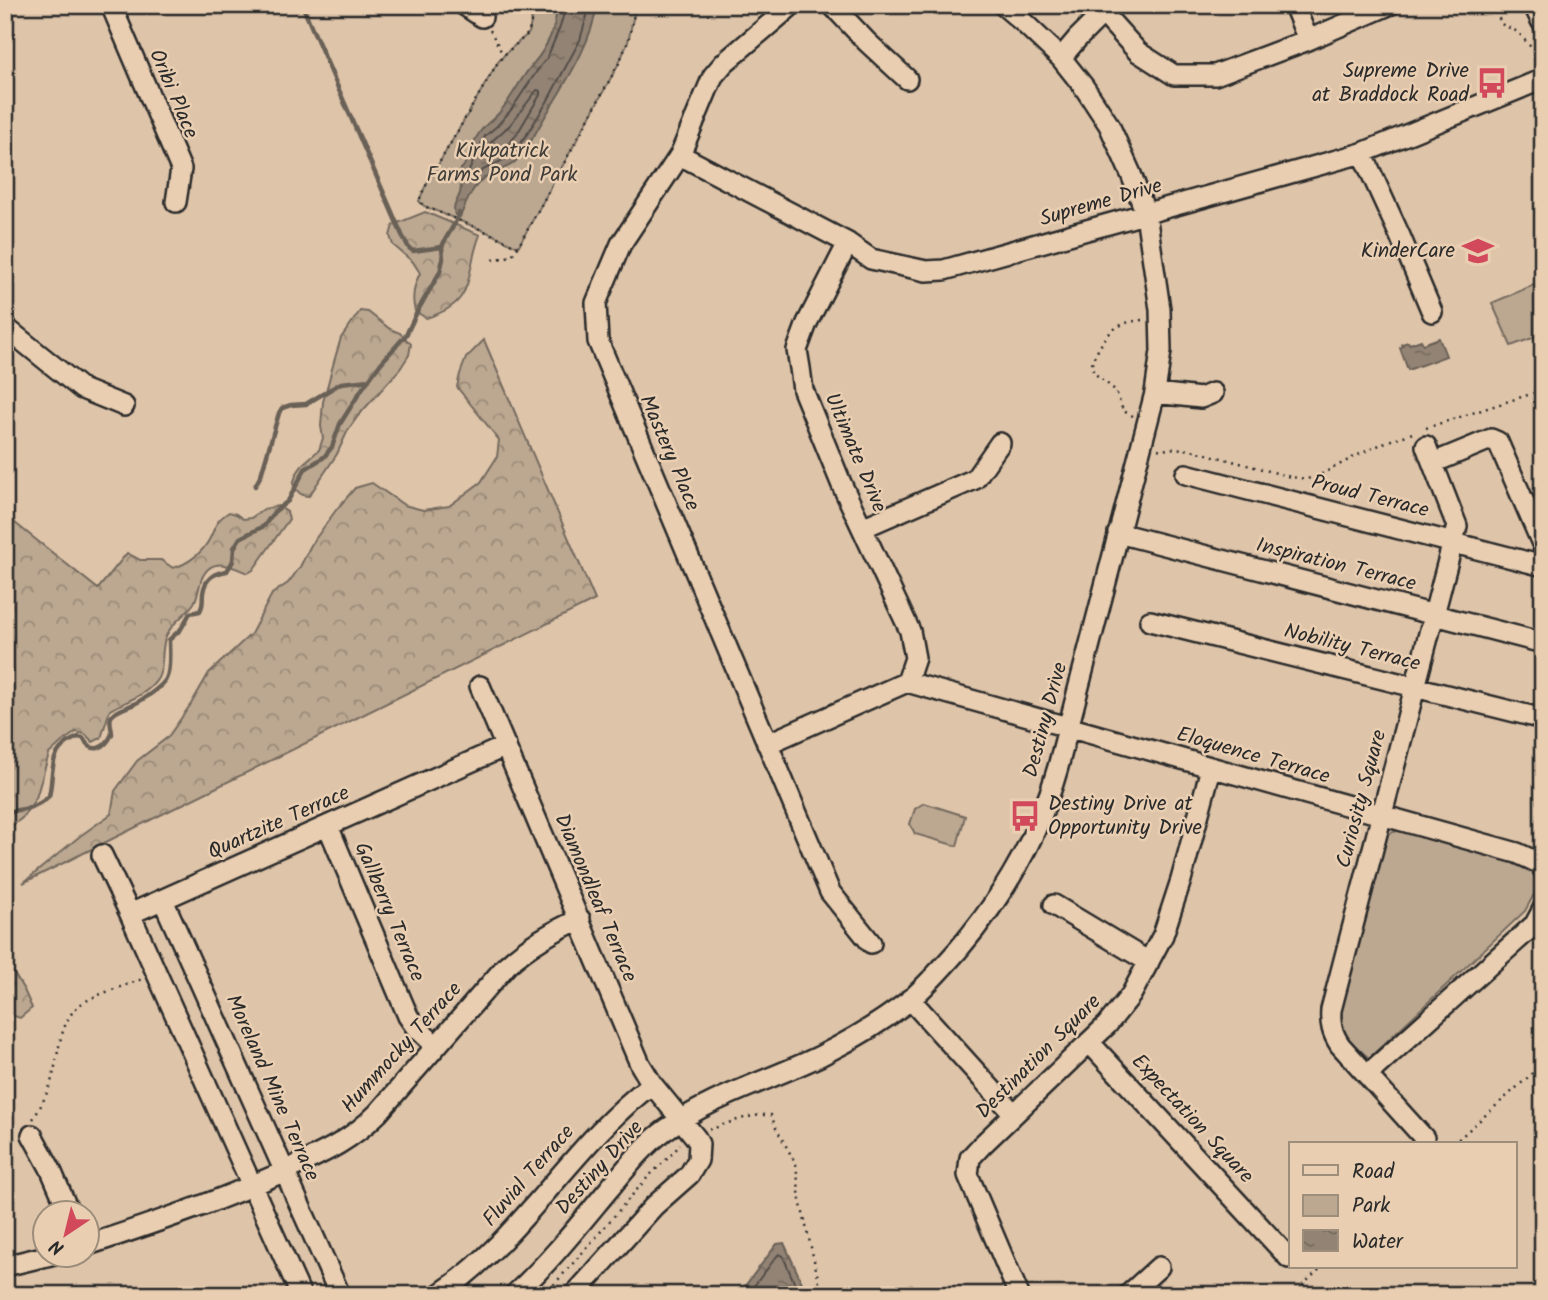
<svg xmlns="http://www.w3.org/2000/svg" width="1548" height="1300" font-family="Kalam,sans-serif">
	<defs>
		<pattern id="forest-crowns" width="20" height="18" patternUnits="userSpaceOnUse" patternTransform="scale(1.75)"><rect width="20" height="18" fill="#bca891"/><path d="M2 6a3 3 0 1 1 6 0M12 15a3 3 0 1 1 6 0" fill="none" stroke="#998977"/></pattern>
		<pattern id="water-ripples" width="26" height="14" patternUnits="userSpaceOnUse" patternTransform="scale(1.75)"><rect width="26" height="14" fill="#928374"/><path d="M2 4q2-2 4 0t4 0M15 11q2-2 4 0t4 0" fill="none" stroke="#776b5f"/></pattern>
	</defs>
	<rect width="100%" height="100%" fill="#dec4a9"/>
	<filter id="ink" filterUnits="userSpaceOnUse"><feTurbulence type="fractalNoise" baseFrequency=".0143" numOctaves="2"/><feDisplacementMap in="SourceGraphic" scale="14" xChannelSelector="R" yChannelSelector="G"/><feConvolveMatrix kernelMatrix="1 2 1 2 8 2 1 2 1" color-interpolation-filters="sRGB"/></filter>
	<g filter="url(#ink)">
		<path fill="#bca891" stroke="#746a5e" stroke-width="2" d="M534 5H636L628 42 619 63 518 247 494 235 424 206 419 201 424 189 498 62 507 52 529 33Z
			M1543 281V334L1511 346 1492 303Z
			M924 803 965 816 957 846 915 834 910 824 915 809Z
			M1409 828 1520 862 1534 871 1537 889 1525 911 1369 1058 1341 1033V1006L1386 834Z"/>
		<path fill="url(#forest-crowns)" stroke="#746a5e" stroke-width="2" d="M425 212 480 235C464 275 478 303 426 318L415 311C411 297 414 285 420 273L413 262 393 245 390 236 393 225Z
			M360 311 368 312 390 329 400 333 411 344 409 355 400 369 358 416 348 430 337 454 309 496C300 496 298 492 293 484L297 473 304 463 319 450 323 438 321 426 323 402 335 358 341 338Z
			M484 340 595 600 23 883 80 836 111 814 115 791 137 761 168 737 191 704 209 673 251 634 272 594 288 583 300 567 311 545 336 510 355 488 372 483 404 505 423 510 449 506 481 482 497 457 499 440 457 387 460 374 466 358Z
			M278 506 287 512 289 519 253 570 248 573C233 567 212 555 202 578 199 586 198 596 194 603 186 615 172 622 166 636 160 649 165 665 158 678 148 695 126 701 110 710L101 738 93 742 85 734 76 732 62 742 49 754 36 798 22 818 5 831V515L98 589 127 553 140 560H161L173 568C188 564 202 553 209 540 217 525 213 523 229 512L236 514 243 519 251 518 264 509Z
			M5 959 24 990 32 1008 20 1018 5 1013Z"/>
		<path fill="url(#water-ripples)" stroke="#696057" stroke-width="2" d="M556 5H597C590 52 556 95 534 136 529 144 523 155 515 162 508 168 499 170 491 174 474 181 467 201 460 217L455 215C452 206 457 202 460 193 462 185 460 176 461 169L464 166C468 155 473 141 480 132 485 124 493 120 499 113 512 98 520 79 533 64 546 49 558 26 556 5Z
			M1439 338 1446 356 1408 370 1400 348 1403 346 1402 344 1408 342 1410 344 1421 340 1423 344Z
			M784 1243 803 1285 805 1295H738L777 1244Z"/>
		<g fill="none" stroke-linecap="round" stroke-linejoin="round">
			<path stroke="#544e48" stroke-width="2" d="M563 5 564 13 560 27 547 58 539 68 511 110 497 126 485 136 468 173 469 180H473L483 170 509 157 524 139 547 102 580 40 590 5
				M537 90 540 91V95L517 134 504 150 494 156H488L487 152 492 141 510 125Z
				M747 1295 777 1256 779 1254 783 1256 796 1287 798 1295"/>
			<path stroke="#696057" stroke-width="4.5" d="M302 5 402 235 409 248 413 251 442 247
				M255 486 261 475 279 413 282 408 291 405 306 404 341 383 369 380
				M5 816C13 809 18 811 28 808 35 806 43 802 49 796 55 770 46 751 78 737L83 738C92 755 105 749 112 734 112 729 109 722 111 717 115 710 129 707 136 703 144 699 163 686 166 679 171 670 169 649 169 640L181 629 190 613 200 611C204 604 202 601 203 593 205 578 214 573 227 571L233 561 234 548 240 538 264 526 274 512 288 501 305 469 324 457 332 447 340 424 362 389 381 363 406 335 418 310 440 272 443 259 442 247 445 240 455 223 459 213"/>
			<defs>
				<path id="minor" d="M111 5 181 169 176 202
					M464 5 482 17
					M792 5 724 63 713 76 680 155 621 244 596 303 598 341 830 892 871 943
					M832 5 867 42 907 79
					M1294 5 1308 40
					M1061 58 1077 39 1103 13 1138 52 1174 75H1215L1308 40 1389 5
					M1362 153 1400 236 1432 312
					M680 155 848 243 871 259 926 271 944 270 1362 153 1543 79
					M848 243 807 323 797 350 800 368 803 390 841 483 910 631 915 658 907 682
					M5 327 82 389 124 406
					M1155 393 1201 398 1213 393
					M1433 463 1491 439 1498 442 1543 546
					M1186 474 1543 566
					M862 528 975 479 1000 443
					M1118 533 1543 643
					M1150 621 1543 719
					M480 686 640 1064 652 1084 696 1138 699 1144 698 1160 689 1175 654 1206 574 1295
					M767 744 907 682 1517 853 1541 864 1543 869
					M328 826 408 1016 415 1026 436 1046
					M102 855 130 914 506 746
					M163 900 340 1295
					M1054 905 1149 962
					M130 914 301 1295
					M910 999 1014 1114
					M1089 1042 1289 1258
					M1367 1075 1535 924 1543 909
					M32 1135 50 1168 69 1212
					M1424 1138 1340 1045C1332 1033 1330 1024 1331 1010L1457 526 1426 446
					M88 1245C157 1222 227 1199 293 1167 327 1151 351 1140 378 1113L507 965C529 945 553 931 580 919
					M5 1266 55 1254
					M438 1295C523 1239 571 1145 652 1084
					M514 1295C549 1263 579 1225 609 1189 626 1169 642 1147 664 1131 710 1097 768 1081 820 1056 852 1040 882 1022 910 1000 927 985 943 967 958 950 1004 896 1039 836 1058 767L1155 393 1161 351 1160 309 1146 214 1131 174 1109 125 1084 87 1061 58 1024 23 1003 5
					M1019 1295 968 1175 970 1158 982 1145 1107 1025 1131 995 1163 935 1181 880 1211 768
					M1128 1295 1159 1267"/>
				<path id="major" d="M1536 5 1543 20"/>
			</defs>
			<use href="#minor" stroke="#2b2b2b" stroke-width="24"/>
			<use href="#major" stroke="#2b2b2b" stroke-width="28"/>
			<path stroke="#2b2b2b" stroke-width="2.5" stroke-dasharray="2 5" stroke-linecap="butt" d="M1494 5 1501 24 1518 32 1535 52 1539 53 1543 62
				M490 30 503 55
				M518 247 494 235 424 206 419 201 424 189 498 62 507 52 529 33 534 5
				M493 260 511 256 517 249 619 63 628 42 636 5
				M1133 416 1123 411 1116 391 1093 372 1092 361C1105 337 1112 322 1143 320
				M1426 428 1543 390
				M1158 449 1162 450 1175 448 1192 450 1291 477 1307 479 1320 475 1356 456 1388 441 1413 433
				M5 1110C15 1124 14 1136 5 1150
				M33 1119C41 1107 47 1094 52 1079 59 1055 59 1020 81 1004 96 994 125 986 142 979
				M709 1129H712C731 1122 750 1114 771 1115L776 1128 796 1164 800 1200 822 1295
				M1453 1144 1543 1064
				M5 1196 10 1205
				M544 1295C578 1259 609 1221 642 1184 653 1170 670 1159 680 1144
				M1292 1295 1322 1267"/>
			<use href="#minor" stroke="#e9ceb1" stroke-width="19"/>
			<use href="#major" stroke="#e9ceb1" stroke-width="23"/>
		</g>
	</g>
	<defs>
		<symbol id="bus-bare" viewBox="-9 -9 18 18"><path d="M-5-6H5V4H4V6H2V4H-2V6H-4V4H-5ZM-3.5-4V0h7V-4ZM-3.5 1.2v1.5H-2V1.2ZM2 1.2v1.5H3.5V1.2Z" fill="#d1495b" stroke="#e9ceb1" stroke-width="2.5" paint-order="stroke"/></symbol>
		<symbol id="school-bare" viewBox="-9 -9 18 18"><path d="M0-5L7-2L0 1L-7-2ZM-4 1L0 2.5L4 1V4Q0 6-4 4Z" fill="#d1495b" stroke="#e9ceb1" stroke-width="2.5" paint-order="stroke"/></symbol>
	</defs>
	<g fill-rule="evenodd">
		<use href="#bus-bare" x="1470" y="61" width="44" height="44"/>
		<use href="#school-bare" x="1456" y="229" width="44" height="44"/>
		<use href="#bus-bare" x="1003" y="794" width="44" height="44"/>
	</g>
	<g text-anchor="middle" dominant-baseline="central" stroke-width="5" stroke-linejoin="round" paint-order="stroke">
		<g font-size="21" fill="#2b2b2b" stroke="#e9ceb1" text-anchor="end">
			<text x="1469" y="71">Supreme Drive<tspan x="1469" dy="24">at Braddock Road</tspan></text>
			<text x="1455" y="251">KinderCare</text>
			<text x="1048" y="804" text-anchor="start">Destiny Drive at<tspan x="1048" dy="24">Opportunity Drive</tspan></text>
		</g>
		<g font-size="21" fill="#2b2b2b" stroke="#e9ceb1">
			<text transform="translate(173 94) rotate(67)">Oribi Place</text>
			<text transform="translate(1101 203) rotate(-16)">Supreme Drive</text>
			<text transform="translate(669 453) rotate(67)">Mastery Place</text>
			<text transform="translate(855 453) rotate(67)">Ultimate Drive</text>
			<text transform="translate(1370 497) rotate(14)">Proud Terrace</text>
			<text transform="translate(1336 565) rotate(14)">Inspiration Terrace</text>
			<text transform="translate(1352 648) rotate(14)">Nobility Terrace</text>
			<text transform="translate(1046 720) rotate(-75)">Destiny Drive</text>
			<text transform="translate(1253 756) rotate(16)">Eloquence Terrace</text>
			<text transform="translate(1362 799) rotate(-75)">Curiosity Square</text>
			<text transform="translate(279 823) rotate(-24)">Quartzite Terrace</text>
			<text transform="translate(595 898) rotate(67)">Diamondleaf Terrace</text>
			<text transform="translate(389 912) rotate(67)">Gallberry Terrace</text>
			<text transform="translate(402 1048) rotate(-48)">Hummocky Terrace</text>
			<text transform="translate(1039 1057) rotate(-45)">Destination Square</text>
			<text transform="translate(272 1088) rotate(66)">Moreland Mine Terrace</text>
			<text transform="translate(1192 1119) rotate(47)">Expectation Square</text>
			<text transform="translate(600 1168) rotate(-48)">Destiny Drive</text>
			<text transform="translate(529 1176) rotate(-49)">Fluvial Terrace</text>
		</g>
		<g font-size="21" fill="#413e3a" stroke="#e9ceb1">
			<text x="502" y="151">Kirkpatrick<tspan x="502" dy="24">Farms Pond Park</tspan></text>
		</g>
	</g>
	<rect width="1548" height="1300" fill="none" stroke="#e9ceb1" stroke-width="28"/>
	<rect x="14" y="14" width="1520" height="1272" fill="none" stroke="#2b2b2b" stroke-width="2.5" filter="url(#ink)"/>
	<rect x="1289" y="1142" width="228" height="126" fill="#e9ceb1" stroke="#9d8d7b" stroke-width="2"/>
	<rect x="1303" y="1165" width="35" height="10" fill="#e9ceb1" stroke="#9d8d7b" stroke-width="2"/>
	<text x="1352" y="1178" font-size="21" fill="#2b2b2b">Road</text>
	<rect x="1303" y="1195" width="35" height="21" fill="#bca891" stroke="#9d8d7b" stroke-width="2"/>
	<text x="1352" y="1212" font-size="21" fill="#2b2b2b">Park</text>
	<rect x="1303" y="1230" width="35" height="21" fill="url(#water-ripples)" stroke="#9d8d7b" stroke-width="2"/>
	<text x="1352" y="1248" font-size="21" fill="#2b2b2b">Water</text>
	<g transform="translate(66 1234) rotate(215)"><circle r="33" fill="#e9ceb1" stroke="#9d8d7b" stroke-width="2"/>
	<path d="M0-5L12 26L0 18L-12 26Z" fill="#d1495b"/>
	<text y="-10" font-size="19" font-weight="bold" text-anchor="middle" fill="#2b2b2b">N</text>
	</g>
</svg>
